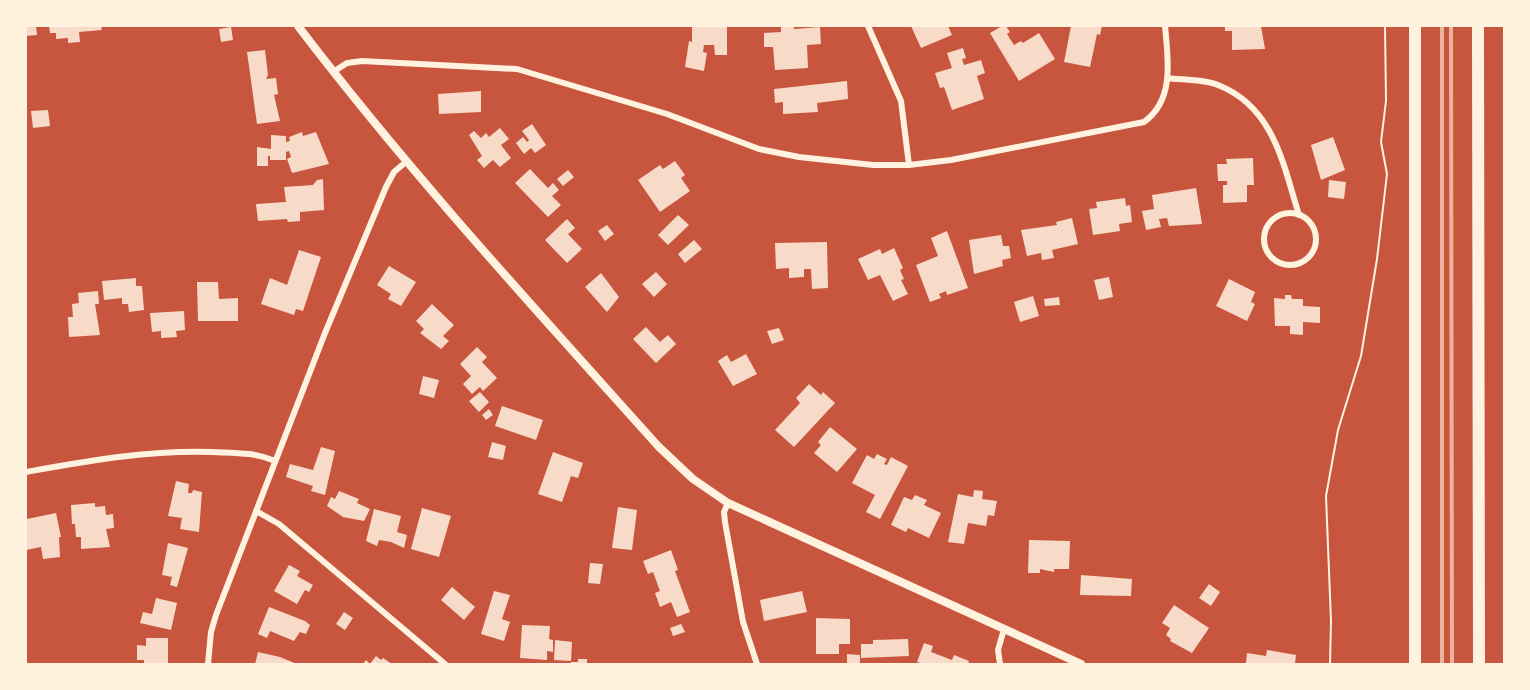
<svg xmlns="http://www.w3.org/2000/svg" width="1530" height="690" font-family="'PT Sans',sans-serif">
	<rect width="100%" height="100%" fill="#c8553d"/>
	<path fill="#f7dbc8" d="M26 26H36L37 35 26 36Z
		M49 26H101L102 30 79 32 80 42 68 43V38L56 39V33H50Z
		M692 26H727V55H715L714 45H704L703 52 707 53 704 71 685 67 689 41 692 42Z
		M781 26H794V29L820 27 821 44 807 45 808 68 775 70 773 47H764V33L781 32Z
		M911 26H948L952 35 921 48Z
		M1002 26H1006L1010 32 1007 34 1014 45 1021 41 1023 43 1039 33 1055 59 1019 81 990 33Z
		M1071 26H1102L1100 35 1097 34 1090 67 1064 62Z
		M1225 26H1261L1265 49 1232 50V31H1225Z
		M231 27 233 40 221 42 219 29Z
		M963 48 966 58 962 59 964 65 981 60 985 73 977 76 984 99 952 110 944 87 940 88 935 73 952 68 947 53Z
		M265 50 268 75 266 79 276 78 278 94 274 95 280 121 257 124 247 52Z
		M847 81 848 99 817 103 818 112 783 114V102L775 103 774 89Z
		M481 91V112L439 114 438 94Z
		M48 110 50 126 33 128 31 111Z
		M532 124 546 145 535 153 531 148 524 154 516 143 523 137 527 142 529 140 522 131Z
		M500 128 509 139 501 145 511 158 500 167 493 160 484 168 477 160 482 156 469 135 474 131 481 138 486 133 489 137Z
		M302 132 303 136 316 132 329 164 292 173 287 159 291 157 289 151 286 152V160H270V156H268V166H257V147L271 149V135L286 136V142L290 141 289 137Z
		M1333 137 1345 170 1321 180 1311 145Z
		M1253 158 1254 185H1247V202L1223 203V185H1227V181H1218L1217 164H1227L1226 159Z
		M675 161 685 175 681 178 690 191 660 212 638 180 660 165 663 169Z
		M530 169 548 188 553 183 559 190 552 196 561 205 548 217 515 183Z
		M568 170 574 177 563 186 557 179Z
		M323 179 324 210 300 212V221L288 222 287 219 258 221 256 204 286 202 284 187 313 185 317 180Z
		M1329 180 1346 182 1344 199 1328 197Z
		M1196 188 1202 224 1169 226 1167 218 1159 219 1161 227 1146 230 1142 211 1154 209 1152 195Z
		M1125 198 1126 206 1130 205 1132 222 1119 224 1120 231 1093 235 1089 209 1097 208 1096 202Z
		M678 215 689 225 668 245 658 235Z
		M1072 218 1078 244 1052 250 1054 258 1042 260 1041 253 1027 256 1021 230 1057 225 1056 222Z
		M567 219 575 228 568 234 582 249 567 263 545 240Z
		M607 225 614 234 605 241 598 231Z
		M947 231 968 288 947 295 946 291 939 294 941 298 930 302 916 265 938 256 931 238Z
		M1001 235 1003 246H1009L1011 258 1002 260 1003 266 974 274 969 240Z
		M694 240 702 249 685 263 678 254Z
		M827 242 828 288 812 289 811 269H804V277L789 278V268L776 269 775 243Z
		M894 248 903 268 900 270 904 279 901 280 908 294 893 301 880 275 868 280 858 259 880 249 882 254Z
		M299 250 321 257 303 311 296 309 294 315 261 304 270 278 287 285Z
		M389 266 416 282 401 306 388 299 391 294 377 285Z
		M656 272 667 284 654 297 642 284Z
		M601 273 619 297 607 312 585 287Z
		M1109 277 1113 297 1099 300 1094 280Z
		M136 278V286H142L144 310 129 312 128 304H122V298L104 300 102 281Z
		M1229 279 1255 292 1251 302 1255 304 1247 321 1216 306Z
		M197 282H218L219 299 238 298V321H198Z
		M98 291 99 304H95L100 335 69 337 68 317H73L72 304 79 303 78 293Z
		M1285 295H1291L1292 299H1303V306L1320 307V323L1303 322V335L1290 334V326H1275L1274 298 1285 299Z
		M1033 296 1039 316 1020 322 1014 302Z
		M1059 297 1060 305 1045 306 1044 299Z
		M432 304 454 325 443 336 449 341 441 349 420 333 424 329 416 321Z
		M184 311 185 330 176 331 177 337 161 338V331L152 332 150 313Z
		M646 327 660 342 668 335 676 344 656 363 633 339Z
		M779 328 784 340 772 344 767 331Z
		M477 347 487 357 482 362 497 378 483 391 480 387 472 394 463 384 471 376 460 364Z
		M746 354 757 374 733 386 718 361 727 355 731 362Z
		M423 376 439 380 434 398 419 394Z
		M809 384 821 395 823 392 835 403 794 447 775 430 800 403 796 398Z
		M480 392 489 402 479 412 469 401Z
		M502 406 543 420 536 440 495 426Z
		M489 409 493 415 486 420 482 415Z
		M830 427 857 449 837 472 814 453 821 445 818 442Z
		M492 442 506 446 503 460 488 457Z
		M321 447 335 451 325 495 311 491 313 486 286 477 290 464 313 470Z
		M553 452 583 463 578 478 571 476 562 502 538 494Z
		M877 454 887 459 884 464 887 465 891 457 908 466 880 519 866 512 875 495 852 483 867 455 874 459Z
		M176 481 189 484 188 493H192L193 490 202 492 199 532 180 529 182 518 168 516Z
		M974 490 983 491 982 499 997 501 994 516 988 515 986 526 968 523 964 544 948 542 958 494 973 497Z
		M339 491 359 499 357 503 370 509 364 521 343 517 327 506 331 497 335 499Z
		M915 495 927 500 924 505 941 513 929 538 908 528 906 532 891 525 904 497 912 500Z
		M95 503V507L105 506 106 515 113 514 114 528 106 529 110 547 81 549V537H76L75 524H72L71 505Z
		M618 507 637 510 632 550 612 548Z
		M422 508 451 516 439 557 411 549Z
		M374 509 401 516 397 532 407 535 404 548 391 542 379 540 377 546 366 541Z
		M56 513 61 537H59L60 557 43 559 41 547 26 550 27 519Z
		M1029 540 1070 541 1069 569H1054V572L1040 569V573H1028Z
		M168 543 188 548 177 587 170 585 172 577 162 575Z
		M671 550 678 570 675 571 690 612 677 617 671 602 660 607 655 593 660 591 653 572 648 574 643 561Z
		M590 563 603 564 600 584 588 583Z
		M289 565 300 571 297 576 313 585 309 592 305 590 297 604 274 591Z
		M1081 575 1132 579 1131 596 1080 595Z
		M1209 584 1220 592 1211 606 1199 598Z
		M452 587 475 607 464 620 441 600Z
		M494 591 510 595 502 619 510 622 504 641 481 634Z
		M802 591 807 612 764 621 760 600Z
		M156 598 177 603 171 630 140 623 143 612 152 614Z
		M1174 605 1209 628 1192 653 1170 641 1171 639 1166 635 1170 628 1162 623Z
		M269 607 305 621 310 625 306 634 300 632 294 641 270 631 267 638 258 634Z
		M344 612 353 618 345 630 336 624Z
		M816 618 850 619V644H839V654H816Z
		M681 624 685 632 673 636 670 628Z
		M522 625 550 626 549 639 553 640V652L547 651V660L520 658Z
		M146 638H168V664H144V660H137V645L146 646Z
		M908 639 909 656 861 658V644H873V640Z
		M555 640 572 642 571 661 554 660Z
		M924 643 933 646 931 652 952 660 954 655 969 661 968 664H924L917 662Z
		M1267 650 1296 655 1295 664 1246 663 1247 653 1266 656Z
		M258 652 280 657 297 664H255Z
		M847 654 860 655V664H847Z
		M376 656 381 660 383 658 392 664H363L366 660 370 664Z
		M578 659H587V664H571V662H578Z"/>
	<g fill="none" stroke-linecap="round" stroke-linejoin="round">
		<path stroke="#fff3e0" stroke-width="2" d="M1330 664 1331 621 1326 496 1338 430 1361 356 1377 259 1387 174 1381 142 1386 101 1385 26"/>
		<path stroke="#fff3e0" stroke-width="6" d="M868 26 901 101 909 165
			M333 72 347 63 362 61 517 69 667 114 759 149 799 157 873 165H909L951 160 1144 122C1175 100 1168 59 1165 26
			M1167 78C1182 80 1203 79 1218 85 1274 107 1283 164 1299 215
			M1264 239a26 26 0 1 1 52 0a26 26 0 1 1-52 0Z
			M26 472C88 461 148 450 212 452 234 453 255 452 275 461
			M728 503 724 512 725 522 743 622 757 664
			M256 511 279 524 445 664
			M208 664 211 632 216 615 325 333 386 187 394 172 407 161
			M1000 664 998 650 1004 629"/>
		<path stroke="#fff3e0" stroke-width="8" d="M298 26C410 173 536 310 659 447L693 479 728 503 1081 664"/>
		<path stroke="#fff3e0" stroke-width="12" d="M1415 26V664
			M1478 26 1479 664"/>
		<path stroke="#e9b49f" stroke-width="4" d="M1442 26V664
			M1451 26 1452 664"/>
	</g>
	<rect width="1530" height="690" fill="none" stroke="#fff3e0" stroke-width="54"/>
</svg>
